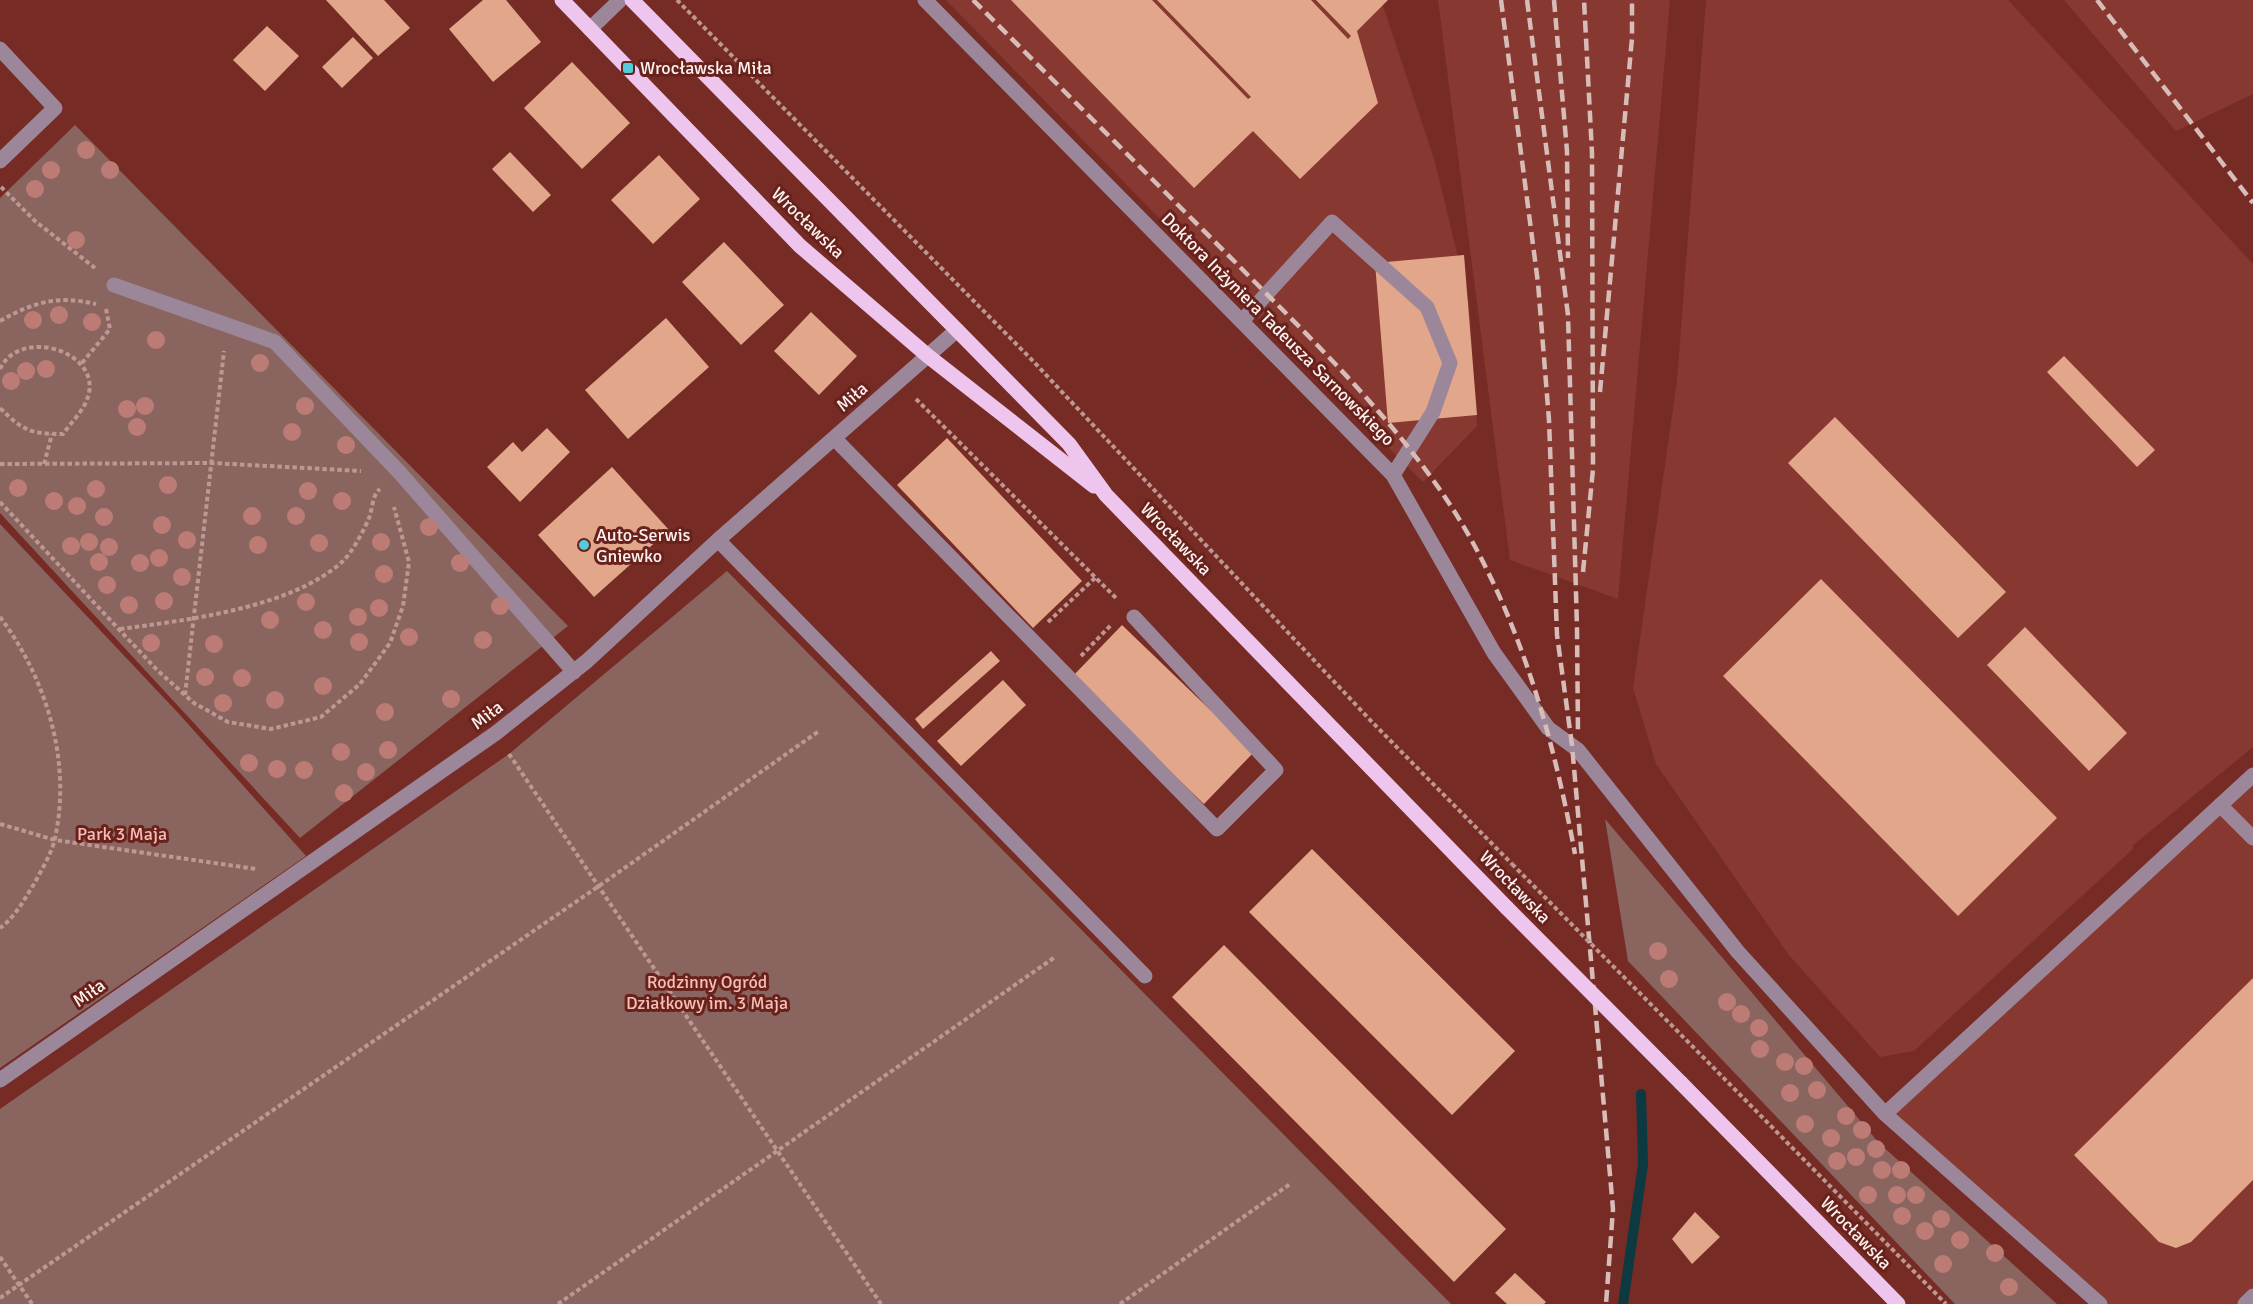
<svg xmlns="http://www.w3.org/2000/svg" width="2253" height="1304" font-family="Signika,sans-serif">
	<rect width="100%" height="100%" fill="#762c25"/>
	<path fill="#873831" d="M946 0H1381L1435 162 1469 303 1477 426 1423 482 1250 311Z
		M1438 0H1670L1618 599 1510 560Z
		M1706 0H2008L2253 264V747L2132 846 2134 848 1914 1051 1880 1057 1788 954 1656 764 1633 688 1677 381Z
		M2064 0H2253V94L2176 131Z
		M2253 775V1304H2100L1885 1114Z"/>
	<path fill="#8a6560" d="M75 125 568 626 300 838 0 513V198Z
		M0 524 180 715 306 856 0 1068Z
		M727 571 1451 1304H0V1109L509 754Z
		M1605 819 1879 1143 2057 1304H1955L1628 961Z"/>
	<g fill="none" stroke-linecap="round" stroke-linejoin="round">
		<path stroke="#0c3a40" stroke-width="10" d="M1623 1304 1643 1164 1641 1094"/>
	</g>
	<path fill="#e2a78a" d="M326 0H384L410 28 378 56Z
		M483 0H506L541 42 493 82 449 29Z
		M1011 0H1152L1248 99 1251 97 1157 0H1311L1348 39 1351 36 1316 0H1388L1357 31 1378 103 1300 179 1253 131 1194 188Z
		M267 26 299 56 265 91 233 60Z
		M353 37 373 58 342 88 322 67Z
		M572 62 630 123 582 169 524 108Z
		M510 152 551 195 533 212 492 169Z
		M659 155 700 199 653 244 611 200Z
		M724 242 784 305 741 345 682 282Z
		M1464 255 1477 415 1388 423 1375 263Z
		M811 312 857 356 819 395 774 351Z
		M666 318 709 367 628 439 585 390Z
		M2064 356 2155 450 2137 467 2047 372Z
		M1835 417 2006 592 1958 638 1788 463Z
		M547 428 570 452 520 502 487 467 513 442 522 452Z
		M947 438 1082 581 1033 628 897 485Z
		M612 467 669 530 594 597 538 535Z
		M1821 579 2057 818 1958 916 1723 676Z
		M1122 625 1254 752 1204 804 1072 677Z
		M2025 627 2127 733 2089 771 1987 665Z
		M991 651 1000 661 923 729 915 719Z
		M1003 680 1026 705 961 766 937 741Z
		M1312 849 1515 1051 1452 1115 1249 912Z
		M1224 945 1506 1229 1454 1282 1172 997Z
		M2253 978V1180L2191 1242 2176 1248 2159 1242 2074 1155Z
		M1695 1212 1720 1237 1692 1264 1672 1239Z
		M1515 1273 1546 1302 1544 1304H1507L1495 1293Z"/>
	<g fill="none" stroke-linecap="round" stroke-linejoin="round">
		<path stroke="#be9792" stroke-width="4" stroke-dasharray="4.5 3" stroke-linecap="butt" d="M677 0 1032 360 1373 723 1512 864
			M1 187 35 221 95 268
			M0 321C34 302 57 295 96 304
			M82 363 110 329 106 309
			M0 369C21 324 111 354 85 404 80 414 70 424 63 434 31 434 23 431 0 408
			M916 399 1117 599
			M0 464 212 463 361 471
			M44 464 52 434
			M0 502 157 670 194 703 228 722 271 729 321 717 360 684 390 643 403 606 409 562 394 507
			M0 617C46 678 72 761 55 838 52 853 41 871 34 884 24 900 15 917 0 928
			M1048 622 1096 577
			M120 629C187 620 292 608 343 561 353 551 364 530 369 518 373 508 372 495 380 489
			M1081 656 1111 625
			M185 695 224 351
			M509 754 881 1304
			M0 824 55 840 256 869
			M1702 1056 1946 1304
			M0 1257 32 1304
			M0 1298 599 886 819 731
			M558 1304 1055 957
			M1120 1304 1290 1184"/>
		<path stroke="#9c879a" stroke-width="15" d="M925 0 1393 475 1494 653 1548 728 1578 750 1738 952 1885 1114 2100 1304
			M590 29 620 0
			M0 49 55 108 0 161
			M114 285 275 342 400 473 574 672
			M1242 321 1332 222 1427 307 1450 363 1433 412 1393 475
			M834 438 1217 829 1276 770 1134 617
			M718 540 1145 976
			M2220 805 2253 838
			M0 1080 496 733 587 661 718 540 957 330
			M1885 1114 2253 775
			M2245 1304 2253 1296"/>
		<path stroke="#eec5ec" stroke-width="15" d="M562 0 800 246 928 356 1094 486
			M632 0 1069 444 1106 495 1507 908
			M1681 1083 1898 1304"/>
		<path stroke="#d7bcb8" stroke-width="4.5" stroke-dasharray="12 6" stroke-linecap="butt" d="M973 0C1060 87 1148 175 1235 262 1323 351 1424 446 1481 558 1529 651 1556 752 1575 854
			M1501 0 1538 283 1549 420 1557 635 1572 745 1613 1209 1606 1304
			M1527 0 1568 315 1577 628 1578 735
			M1554 0 1567 151 1568 258
			M2097 0 2253 203
			M1600 392 1632 38V0
			M1583 572 1593 469 1592 153 1584 0"/>
		<path stroke="#be9792" stroke-width="4" stroke-dasharray="4.5 3" stroke-linecap="butt" d="M1512 864 1702 1056"/>
		<path stroke="#eec5ec" stroke-width="15" d="M1507 908 1681 1083"/>
	</g>
	<g fill="#bc7c75">
		<circle cx="86" cy="150" r="9"/>
		<circle cx="51" cy="170" r="9"/>
		<circle cx="110" cy="170" r="9"/>
		<circle cx="35" cy="189" r="9"/>
		<circle cx="76" cy="240" r="9"/>
		<circle cx="59" cy="315" r="9"/>
		<circle cx="33" cy="320" r="9"/>
		<circle cx="92" cy="322" r="9"/>
		<circle cx="156" cy="340" r="9"/>
		<circle cx="260" cy="363" r="9"/>
		<circle cx="46" cy="369" r="9"/>
		<circle cx="26" cy="371" r="9"/>
		<circle cx="11" cy="381" r="9"/>
		<circle cx="145" cy="406" r="9"/>
		<circle cx="305" cy="406" r="9"/>
		<circle cx="127" cy="409" r="9"/>
		<circle cx="137" cy="427" r="9"/>
		<circle cx="292" cy="432" r="9"/>
		<circle cx="346" cy="445" r="9"/>
		<circle cx="168" cy="485" r="9"/>
		<circle cx="18" cy="488" r="9"/>
		<circle cx="96" cy="489" r="9"/>
		<circle cx="308" cy="491" r="9"/>
		<circle cx="54" cy="501" r="9"/>
		<circle cx="342" cy="501" r="9"/>
		<circle cx="77" cy="506" r="9"/>
		<circle cx="252" cy="516" r="9"/>
		<circle cx="296" cy="516" r="9"/>
		<circle cx="104" cy="517" r="9"/>
		<circle cx="162" cy="525" r="9"/>
		<circle cx="429" cy="527" r="9"/>
		<circle cx="187" cy="540" r="9"/>
		<circle cx="89" cy="542" r="9"/>
		<circle cx="381" cy="542" r="9"/>
		<circle cx="319" cy="543" r="9"/>
		<circle cx="258" cy="545" r="9"/>
		<circle cx="71" cy="546" r="9"/>
		<circle cx="109" cy="547" r="9"/>
		<circle cx="159" cy="558" r="9"/>
		<circle cx="99" cy="562" r="9"/>
		<circle cx="140" cy="563" r="9"/>
		<circle cx="460" cy="563" r="9"/>
		<circle cx="384" cy="574" r="9"/>
		<circle cx="182" cy="577" r="9"/>
		<circle cx="107" cy="585" r="9"/>
		<circle cx="164" cy="601" r="9"/>
		<circle cx="306" cy="602" r="9"/>
		<circle cx="129" cy="605" r="9"/>
		<circle cx="500" cy="606" r="9"/>
		<circle cx="379" cy="608" r="9"/>
		<circle cx="358" cy="617" r="9"/>
		<circle cx="270" cy="620" r="9"/>
		<circle cx="323" cy="630" r="9"/>
		<circle cx="409" cy="637" r="9"/>
		<circle cx="483" cy="640" r="9"/>
		<circle cx="359" cy="642" r="9"/>
		<circle cx="151" cy="643" r="9"/>
		<circle cx="214" cy="644" r="9"/>
		<circle cx="205" cy="677" r="9"/>
		<circle cx="242" cy="678" r="9"/>
		<circle cx="323" cy="686" r="9"/>
		<circle cx="451" cy="699" r="9"/>
		<circle cx="275" cy="700" r="9"/>
		<circle cx="223" cy="703" r="9"/>
		<circle cx="385" cy="712" r="9"/>
		<circle cx="388" cy="750" r="9"/>
		<circle cx="341" cy="752" r="9"/>
		<circle cx="249" cy="763" r="9"/>
		<circle cx="277" cy="769" r="9"/>
		<circle cx="304" cy="770" r="9"/>
		<circle cx="366" cy="772" r="9"/>
		<circle cx="344" cy="793" r="9"/>
		<circle cx="1658" cy="951" r="9"/>
		<circle cx="1669" cy="979" r="9"/>
		<circle cx="1727" cy="1002" r="9"/>
		<circle cx="1741" cy="1014" r="9"/>
		<circle cx="1759" cy="1028" r="9"/>
		<circle cx="1760" cy="1049" r="9"/>
		<circle cx="1785" cy="1062" r="9"/>
		<circle cx="1804" cy="1066" r="9"/>
		<circle cx="1817" cy="1090" r="9"/>
		<circle cx="1790" cy="1093" r="9"/>
		<circle cx="1846" cy="1116" r="9"/>
		<circle cx="1805" cy="1124" r="9"/>
		<circle cx="1862" cy="1130" r="9"/>
		<circle cx="1831" cy="1138" r="9"/>
		<circle cx="1876" cy="1149" r="9"/>
		<circle cx="1856" cy="1157" r="9"/>
		<circle cx="1837" cy="1161" r="9"/>
		<circle cx="1882" cy="1170" r="9"/>
		<circle cx="1901" cy="1170" r="9"/>
		<circle cx="1868" cy="1195" r="9"/>
		<circle cx="1897" cy="1195" r="9"/>
		<circle cx="1916" cy="1195" r="9"/>
		<circle cx="1902" cy="1216" r="9"/>
		<circle cx="1941" cy="1219" r="9"/>
		<circle cx="1925" cy="1231" r="9"/>
		<circle cx="1960" cy="1240" r="9"/>
		<circle cx="1995" cy="1253" r="9"/>
		<circle cx="1943" cy="1264" r="9"/>
		<circle cx="2009" cy="1287" r="9"/>
	</g>
	<g fill="#53cbdb" stroke="#69211b" stroke-width="2">
		<rect x="622" y="62" width="12" height="12" rx="3"/>
		<circle cx="584" cy="545" r="6"/>
	</g>
	<g text-anchor="middle" dominant-baseline="central" stroke-width="6" stroke-linejoin="round" paint-order="stroke">
		<g font-size="18" fill="#fbf2f0" stroke="#69211b" text-anchor="start">
			<text x="640" y="68">Wrocławska Miła</text>
			<text x="596" y="535">Auto-Serwis<tspan x="596" dy="21">Gniewko</tspan></text>
		</g>
		<g font-size="18" fill="#fbf2f0" stroke="#69211b">
			<text transform="translate(808 223) rotate(44)">Wrocławska</text>
			<text transform="translate(1278 329) rotate(45)">Doktora Inżyniera Tadeusza Sarnowskiego</text>
			<text transform="translate(852 397) rotate(-41)">Miła</text>
			<text transform="translate(1176 539) rotate(46)">Wrocławska</text>
			<text transform="translate(487 715) rotate(-37)">Miła</text>
			<text transform="translate(1515 887) rotate(46)">Wrocławska</text>
			<text transform="translate(89 993) rotate(-35)">Miła</text>
			<text transform="translate(1856 1233) rotate(46)">Wrocławska</text>
		</g>
		<g font-size="18" fill="#f6beb6" stroke="#69211b">
			<text x="122" y="834">Park 3 Maja</text>
			<text x="707" y="982">Rodzinny Ogród<tspan x="707" dy="21">Działkowy im. 3 Maja</tspan></text>
		</g>
	</g>
</svg>
